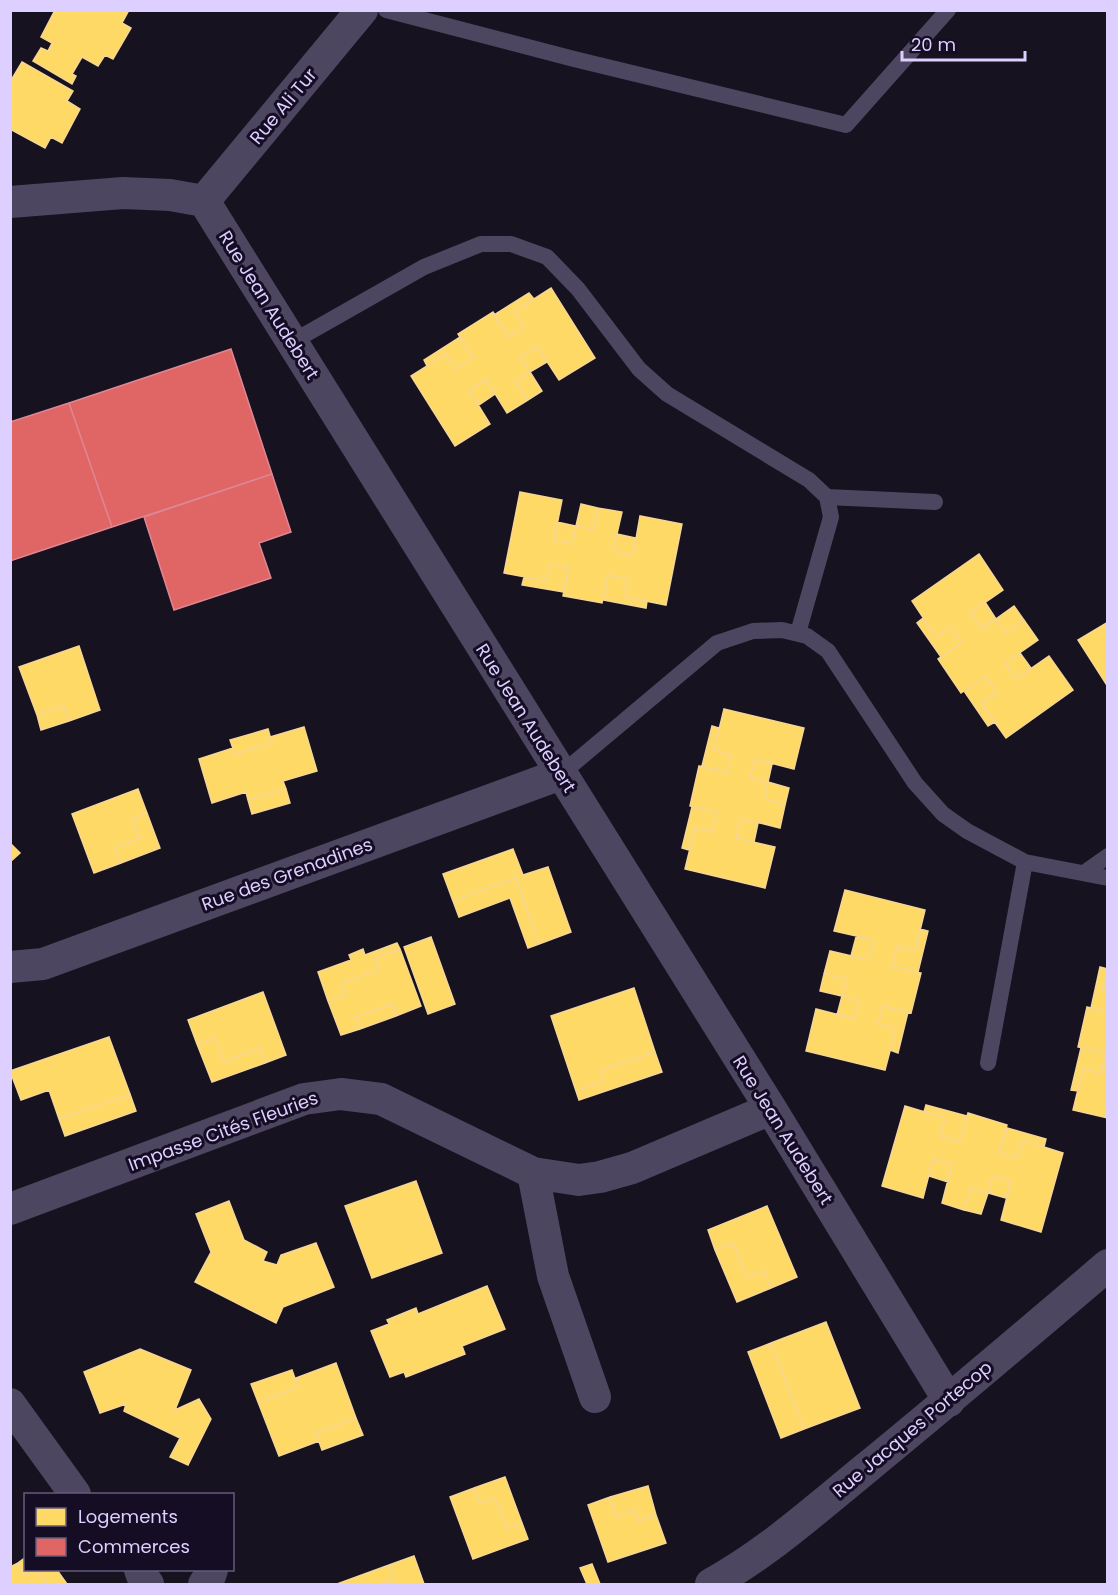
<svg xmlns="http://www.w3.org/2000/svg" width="1118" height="1595" font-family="Poppins,sans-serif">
	<rect width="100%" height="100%" fill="#16121f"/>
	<path fill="#ffd966" stroke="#f5d694" stroke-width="1.5" d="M55 10H129L122 23 131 28 113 59 105 55 98 66 82 57 72 74 76 76 72 84 33 61 41 48 48 51 52 43 41 37Z
		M22 62 73 91 67 101 80 109 62 143 51 137 45 148 10 129V82Z
		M551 288 595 358 559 380 537 346 520 357 530 372 515 381 528 400 507 413 486 379 469 390 490 424 455 446 411 376 446 354 456 369 473 358 458 334 493 312 508 337 523 327 515 311Z
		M529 293 534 299 515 311 523 327 508 337 494 315Z
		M460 337 473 358 456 369 446 354 427 366 424 360Z
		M537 346 547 362 530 372 520 357Z
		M530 372 542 391 528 400 515 381Z
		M486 379 495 394 479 405 469 390Z
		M520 492 562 500 554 540 573 544 576 526 593 529 598 508 622 512 613 551 633 556 640 516 682 524 666 605 625 597 628 579 608 575 602 603 563 596 569 567 550 564 546 581 504 573Z
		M581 504 598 508 593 529 576 526Z
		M557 522 576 526 573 544 554 540Z
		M617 534 636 538 633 556 613 551Z
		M979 554 1003 590 970 613 981 628 996 619 1006 633 1024 620 1038 640 1005 663 1016 679 1049 656 1073 690 1006 738 981 703 997 693 985 676 961 693 938 659 962 642 951 627 936 637 912 601Z
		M550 564 569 567 563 592 522 585 524 577 546 581Z
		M608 575 628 579 625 597 647 601 646 608 603 600Z
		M985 602 996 619 981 628 970 613Z
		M1014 606 1024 620 1006 633 996 619Z
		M923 618 936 637 951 627 962 642 941 657 917 623Z
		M1108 622V687L1078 640Z
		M79 646 100 710 69 721 64 706 37 715 19 667Z
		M1020 653 1031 668 1016 679 1005 663Z
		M985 676 997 693 981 703 995 722 988 726 964 691Z
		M64 706 69 721 41 730 37 715Z
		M724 709 804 728 794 769 755 759 750 778 768 782 764 799 785 805 780 828 740 818 736 838 775 847 765 888 685 869 695 828 712 832 717 812 690 806 699 766 727 773 731 755 714 750Z
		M712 726 719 728 714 750 731 755 727 773 702 766Z
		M304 727 317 771 283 781 286 789 248 800 246 792 212 803 199 759 233 748 235 754 272 743 270 737Z
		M268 729 272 743 235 754 230 740Z
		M755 759 772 764 768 782 750 778Z
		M768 782 789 788 785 805 764 799Z
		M138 789 147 813 132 819 140 838 115 848 121 863 94 873 72 814Z
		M286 789 290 803 252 814 248 800Z
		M692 807 717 812 712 832 695 828 689 850 682 848Z
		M147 813 160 848 121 863 115 848 140 838 132 819Z
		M740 818 758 823 754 842 736 838Z
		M10 843 20 853 10 862Z
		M513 849 523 875 548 867 571 932 539 944 516 878 453 901 443 874Z
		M516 878 539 944 528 948 510 898 459 917 453 901Z
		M845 890 925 910 915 951 897 946 892 966 921 973 911 1013 883 1006 878 1024 896 1028 885 1070 806 1051 816 1009 855 1019 859 1000 842 996 846 979 824 974 830 951 869 960 874 940 834 931Z
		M920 929 928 931 918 972 892 966 897 946 915 951Z
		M431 937 455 1004 428 1014 404 947Z
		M856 937 874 940 869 960 851 956Z
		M397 943 400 949 374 958 379 970 342 983 346 994 328 1001 318 972 351 960 349 955 363 949 365 955Z
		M400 949 421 1006 396 1016 392 1004 355 1017 360 1029 341 1035 328 1001 346 994 342 983 379 970 374 958Z
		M1100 967 1108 969 1102 991 1108 992V1012L1091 1008Z
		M1108 970V992L1102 991Z
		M824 974 846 979 842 996 820 991Z
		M634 988 655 1052 600 1070 604 1081 576 1091 551 1016Z
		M263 992 286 1055 265 1063 260 1048 224 1062 215 1038 197 1044 188 1020Z
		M842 996 859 1000 855 1019 837 1015Z
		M392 1004 396 1016 360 1029 355 1017Z
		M883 1006 908 1012 898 1053 890 1050 896 1028 878 1024Z
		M1087 1007 1108 1012V1118L1073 1110 1083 1069 1101 1073 1106 1053 1078 1047Z
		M109 1037 130 1094 59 1119 49 1090 21 1100 10 1071Z
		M215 1038 224 1062 260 1048 265 1063 212 1082 197 1044Z
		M1081 1048 1106 1053 1101 1073 1083 1069 1078 1091 1071 1090Z
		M655 1052 662 1072 579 1100 576 1091 604 1081 600 1070Z
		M130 1094 136 1111 65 1136 59 1119Z
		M926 1105 967 1116 960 1141 940 1136 945 1118 924 1112Z
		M905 1106 945 1118 940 1136 960 1141 968 1113 1007 1125 999 1153 1017 1158 1022 1140 1063 1153 1041 1232 1001 1220 1011 1181 992 1176 988 1193 971 1188 964 1210 942 1203 952 1164 933 1159 923 1198 882 1186Z
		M1007 1128 1046 1139 1044 1147 1022 1140 1017 1158 999 1153Z
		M933 1159 952 1164 948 1182 929 1176Z
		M992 1176 1011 1181 1006 1198 988 1193Z
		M416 1181 442 1253 372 1278 345 1206Z
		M971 1188 988 1193 981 1214 964 1210Z
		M229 1201 244 1240 267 1252 263 1261 277 1265 281 1255 316 1243 334 1287 283 1307 276 1323 195 1282 211 1252 196 1214Z
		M767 1206 797 1277 771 1288 764 1270 747 1277 733 1243 715 1250 708 1230Z
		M733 1243 747 1277 764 1270 771 1288 737 1302 715 1250Z
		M487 1286 505 1329 462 1346 465 1354 406 1377 404 1372 390 1377 371 1331 389 1324 387 1320 416 1308 418 1314Z
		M826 1322 860 1408 804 1429 771 1343Z
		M771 1343 804 1429 781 1438 748 1352Z
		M140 1349 191 1370 175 1410 199 1399 211 1419 188 1465 170 1457 180 1438 124 1411 126 1404 100 1413 84 1372Z
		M336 1363 356 1418 316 1433 319 1441 279 1456 258 1402 298 1387 296 1378Z
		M292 1370 298 1387 258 1402 251 1384Z
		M356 1418 363 1435 322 1450 316 1433Z
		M505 1477 522 1523 507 1529 495 1498 480 1504 474 1488Z
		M648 1486 656 1515 638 1521 634 1510 616 1517 610 1497Z
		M474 1488 480 1504 495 1498 507 1529 522 1523 528 1539 473 1559 450 1497Z
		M610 1497 616 1517 634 1510 638 1521 656 1515 666 1543 608 1562 588 1505Z
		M414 1556 424 1584H381L394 1580 389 1565Z
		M26 1557V1570H35L26 1575 18 1563Z
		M18 1563 26 1575 38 1570 48 1584H10V1567Z
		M592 1564 600 1584H587L580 1568Z
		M389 1565 394 1580 381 1584H337Z
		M38 1570H57L67 1584H48Z"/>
	<path fill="#e06666" stroke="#df8694" stroke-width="1.5" d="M231 349 272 474 112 527 69 403Z
		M69 403 112 527 10 561V422Z
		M272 474 291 532 259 543 271 578 174 610 144 517Z"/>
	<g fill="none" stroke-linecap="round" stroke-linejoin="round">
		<path stroke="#4c4660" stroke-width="16" d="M386 10 574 59 846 125 948 10
			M292 342 424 267 481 244H511L547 257 578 289 639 369 667 394 809 480 827 497 831 517 798 633
			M827 497 935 502
			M561 774 717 643 753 631 782 630 807 636 828 651 915 783 943 814 967 831 1025 862 1108 878
			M1084 873 1108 856
			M988 1063 1025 862"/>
		<path stroke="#4c4660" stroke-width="32" d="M204 201 362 10
			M10 202 123 193 170 195 204 201 771 1109 949 1401
			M10 967 43 964 561 774
			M533 1173 553 1276 595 1397
			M10 1209 304 1099 341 1094 381 1099 533 1173 579 1180 600 1177 632 1168 771 1109
			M10 1404 75 1494
			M140 1570 143 1578 148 1584
			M204 1584 210 1576 212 1570
			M711 1584C766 1554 815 1510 864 1470 946 1403 1027 1334 1108 1265"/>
	</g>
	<g text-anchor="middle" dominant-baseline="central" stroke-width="6" stroke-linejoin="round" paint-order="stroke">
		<g font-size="18" fill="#ddcfff" stroke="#150d24">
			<text transform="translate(283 106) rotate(-50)">Rue Ali Tur</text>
			<text transform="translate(269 305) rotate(58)">Rue Jean Audebert</text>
			<text transform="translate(526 718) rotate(58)">Rue Jean Audebert</text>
			<text transform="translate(287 874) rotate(-20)">Rue des Grenadines</text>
			<text transform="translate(783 1130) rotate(58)">Rue Jean Audebert</text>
			<text transform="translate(223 1131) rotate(-20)">Impasse Cités Fleuries</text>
			<text transform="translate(912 1429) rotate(-40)">Rue Jacques Portecop</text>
		</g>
	</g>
	<rect width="1118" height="1595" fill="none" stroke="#ddcfff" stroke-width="24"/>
	<rect x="24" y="1493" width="210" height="78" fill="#150d24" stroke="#655b7c" stroke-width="1.5"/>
	<rect x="36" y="1508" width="30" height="18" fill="#ffd966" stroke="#655b7c" stroke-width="1.5"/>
	<text x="78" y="1523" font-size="18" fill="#ddcfff">Logements</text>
	<rect x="36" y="1538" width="30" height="18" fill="#e06666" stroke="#655b7c" stroke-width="1.5"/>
	<text x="78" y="1553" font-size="18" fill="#ddcfff">Commerces</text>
	<path d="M902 51v9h123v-9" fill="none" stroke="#ddcfff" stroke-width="3"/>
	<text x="911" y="51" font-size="18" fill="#ddcfff" stroke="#150d24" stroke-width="4.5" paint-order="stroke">20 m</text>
</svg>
